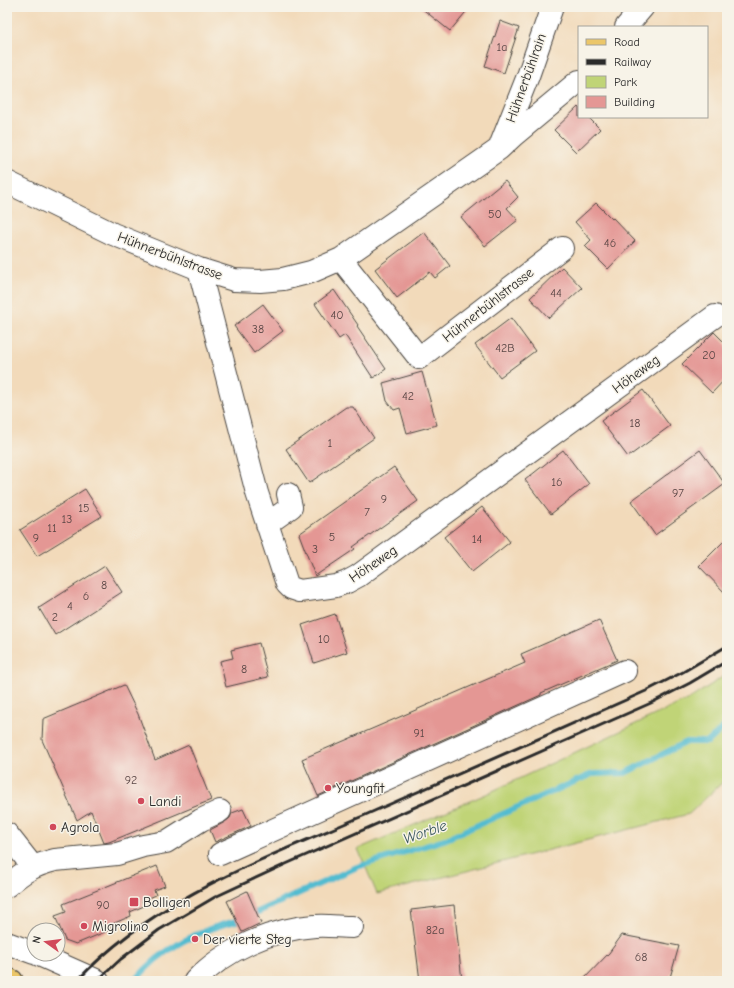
<svg xmlns="http://www.w3.org/2000/svg" width="734" height="988" font-family="'Comic Neue',sans-serif">
	<rect width="100%" height="100%" fill="#f7f3e8"/>
	<filter id="ink" filterUnits="userSpaceOnUse"><feTurbulence type="fractalNoise" baseFrequency=".025" numOctaves="2"/><feDisplacementMap in="SourceGraphic" scale="8" xChannelSelector="R" yChannelSelector="G"/><feConvolveMatrix kernelMatrix="1 2 1 2 8 2 1 2 1" color-interpolation-filters="sRGB"/></filter>
	<filter id="wash" filterUnits="userSpaceOnUse"><feTurbulence type="fractalNoise" baseFrequency=".012" numOctaves="4" result="noise"/><feDisplacementMap in="SourceGraphic" scale="16" xChannelSelector="R" yChannelSelector="G"/><feGaussianBlur stdDeviation="0.9" result="paint"/><feColorMatrix in="noise" values="0 0 0 0 0 0 0 0 0 0 0 0 0 0 0 0 0 1.4 0 .05"/><feComposite in="paint" operator="in"/></filter>
	<g filter="url(#wash)">
		<rect width="100%" height="100%" fill="#f2daba"/>
		<path fill="#c0d477" stroke="#768051" d="M727 674V778L689 814 377 894 358 849 484 795 691 698Z"/>
		<g fill="none" stroke-linecap="round" stroke-linejoin="round">
			<path stroke="#53bcd0" stroke-width="6" d="M135 981C160 949 200 929 240 920L357 867 444 840 592 774 625 773 687 742H708L727 724"/>
		</g>
		<g id="blocks">
			<path fill="#e49794" d="M420 7H470L450 31Z
				M500 21 519 28 504 73 485 66Z
				M578 107 579 108V117H588L600 129 576 152 554 130Z
				M505 181 518 197 507 208 518 220 485 246 461 217Z
				M596 203 612 219 613 218 635 241 608 269 585 246 591 240 575 222Z
				M424 232 450 266 435 278 430 272 397 298 375 269Z
				M562 267 582 288 549 318 530 298Z
				M334 290 358 325 357 326 386 369 373 378 345 335 339 339 315 304Z
				M263 304 283 331 254 353 234 326Z
				M511 318 535 351 500 377 475 345Z
				M714 332 727 345V377L712 393 682 364Z
				M422 372 437 425 407 433 400 408 394 410 387 401 383 383Z
				M643 390 670 426 628 457 601 421Z
				M346 407H353L374 438 309 483 286 449Z
				M563 450 589 484 551 514 525 480Z
				M700 450 725 484 655 535 631 501Z
				M394 467 418 501 353 547 355 549 315 576 299 534Z
				M85 489 102 516 37 556 20 530Z
				M482 507 510 542 472 572 444 537Z
				M727 538V595L699 566Z
				M105 566 122 592 55 635 39 608Z
				M335 614 347 652 314 663 302 625Z
				M599 620 617 660 541 693V695L318 796 302 759 525 663 521 654Z
				M259 643 268 677 226 687 220 661 233 658 231 650Z
				M124 685 138 714 155 760 189 745 211 800 109 842 104 843 91 811 77 820 42 740 43 719Z
				M243 809 251 826 215 842 210 830 225 822 230 818 232 813Z
				M157 866 165 886 154 890 156 895 142 901 144 906 130 912 131 916 110 925 112 929 76 944 65 940 55 916 66 912 63 904Z
				M247 891 261 923 242 932 227 901Z
				M454 905 462 981H420L411 910Z
				M622 935 679 946 669 981H582L609 953Z"/>
		</g>
	</g>
	<g filter="url(#ink)">
		<use href="#blocks" fill-opacity="0" stroke="#494540" stroke-width="1"/>
		<g fill="none" stroke-linecap="round" stroke-linejoin="round">
			<defs>
				<path id="minor" d="M626 27 643 7
					M501 144 528 76 552 7
					M7 182 113 234 199 269 234 280 260 281 283 279 311 272 341 259 499 149 514 135 579 81
					M341 259 419 358 562 248
					M199 269 257 493 287 584 291 588 300 591 336 586 347 582 358 576 715 316
					M267 524 291 507 288 494
					M7 834 33 867
					M220 854 625 671
					M7 886C23 872 34 865 55 860L117 854 143 846 166 842 201 820 220 811
					M7 943 34 953
					M37 954 98 981
					M195 981C225 949 272 929 315 926 327 925 340 927 352 927"/>
				<path id="major" d="M7 979 12 981"/>
			</defs>
			<use href="#minor" stroke="#494540" stroke-width="24"/>
			<use href="#major" stroke="#494540" stroke-width="24"/>
			<use href="#minor" stroke="#fff" stroke-width="22"/>
			<use href="#major" stroke="#ebc669" stroke-width="22"/>
			<path stroke="#2b2b2b" stroke-width="3" d="M77 981C156 896 269 857 372 812 463 772 555 732 646 691L683 672 727 646
				M97 981 121 959 159 930 215 897 286 864 651 703 690 683 727 661"/>
		</g>
	</g>
	<g fill="#d1495b" stroke="#f7f3e8" stroke-width="1.5">
		<circle cx="328" cy="788" r="4"/>
		<circle cx="141" cy="801" r="4"/>
		<circle cx="53" cy="827" r="4"/>
		<rect x="129" y="897" width="10" height="10" rx="2"/>
		<circle cx="84" cy="926" r="4"/>
		<circle cx="195" cy="939" r="4"/>
	</g>
	<g text-anchor="middle" dominant-baseline="central" stroke-width="3" stroke-linejoin="round" paint-order="stroke">
		<g font-size="12" fill="#594645">
			<text x="502" y="47">1a</text>
			<text x="495" y="214">50</text>
			<text x="610" y="243">46</text>
			<text x="556" y="293">44</text>
			<text x="337" y="315">40</text>
			<text x="258" y="329">38</text>
			<text x="505" y="348">42B</text>
			<text x="709" y="355">20</text>
			<text x="408" y="396">42</text>
			<text x="635" y="423">18</text>
			<text x="330" y="443">1</text>
			<text x="557" y="482">16</text>
			<text x="678" y="493">97</text>
			<text x="384" y="499">9</text>
			<text x="84" y="508">15</text>
			<text x="367" y="512">7</text>
			<text x="67" y="519">13</text>
			<text x="52" y="528">11</text>
			<text x="332" y="537">5</text>
			<text x="36" y="538">9</text>
			<text x="477" y="539">14</text>
			<text x="315" y="549">3</text>
			<text x="104" y="585">8</text>
			<text x="86" y="596">6</text>
			<text x="70" y="606">4</text>
			<text x="55" y="617">2</text>
			<text x="324" y="639">10</text>
			<text x="244" y="669">8</text>
			<text x="419" y="733">91</text>
			<text x="131" y="780">92</text>
			<text x="103" y="905">90</text>
			<text x="435" y="930">82a</text>
			<text x="641" y="957">68</text>
		</g>
		<g font-size="14" fill="#2b2b2b" stroke="#f7f3e8">
			<text transform="translate(526 78) rotate(-70)">Hühnerbühlrain</text>
			<text transform="translate(170 256) rotate(21)">Hühnerbühlstrasse</text>
			<text transform="translate(488 305) rotate(-38)">Hühnerbühlstrasse</text>
			<text transform="translate(636 374) rotate(-36)">Höheweg</text>
			<text transform="translate(373 564) rotate(-34)">Höheweg</text>
		</g>
		<g font-size="14" fill="#2b2b2b" stroke="#f7f3e8" text-anchor="start">
			<text x="336" y="788">Youngfit</text>
			<text x="149" y="801">Landi</text>
			<text x="61" y="827">Agrola</text>
			<text x="143" y="902">Bolligen</text>
			<text x="92" y="926">Migrolino</text>
			<text x="203" y="939">Der vierte Steg</text>
		</g>
		<g font-size="15" font-style="italic" fill="#37565d" stroke="#f7f3e8">
			<text transform="translate(425 832) rotate(-19)">Worble</text>
		</g>
	</g>
	<rect width="734" height="988" fill="none" stroke="#f7f3e8" stroke-width="24"/>
	<rect x="578" y="26" width="130" height="92" fill="#f7f3e8" stroke="#a5a39c"/>
	<rect x="586" y="39" width="20" height="6" fill="#ebc669" stroke="#a5a39c"/>
	<text x="614" y="46" font-size="12" fill="#2b2b2b">Road</text>
	<rect x="586" y="59" width="20" height="6" fill="#2b2b2b" stroke="#a5a39c"/>
	<text x="614" y="66" font-size="12" fill="#2b2b2b">Railway</text>
	<rect x="586" y="76" width="20" height="12" fill="#c0d477" stroke="#a5a39c"/>
	<text x="614" y="86" font-size="12" fill="#2b2b2b">Park</text>
	<rect x="586" y="96" width="20" height="12" fill="#e49794" stroke="#a5a39c"/>
	<text x="614" y="106" font-size="12" fill="#2b2b2b">Building</text>
	<g transform="translate(46 942) rotate(284)"><circle r="19" fill="#f7f3e8" stroke="#a5a39c"/>
	<path d="M0-3L7 15L0 10L-7 15Z" fill="#d1495b"/>
	<text y="-6" font-size="11" font-weight="bold" text-anchor="middle" fill="#2b2b2b">N</text>
	</g>
</svg>
